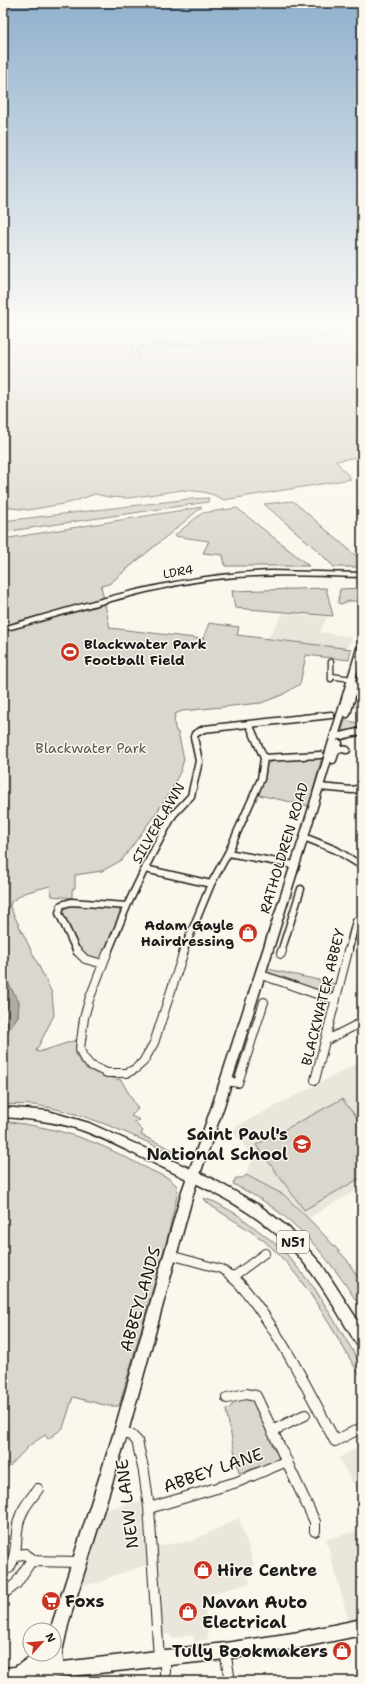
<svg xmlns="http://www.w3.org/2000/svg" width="365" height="1684" font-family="'Shantell Sans',sans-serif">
	<rect width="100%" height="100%" fill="#fbf7ec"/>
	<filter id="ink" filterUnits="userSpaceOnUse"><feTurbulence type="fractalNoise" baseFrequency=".025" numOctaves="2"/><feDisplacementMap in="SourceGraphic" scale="8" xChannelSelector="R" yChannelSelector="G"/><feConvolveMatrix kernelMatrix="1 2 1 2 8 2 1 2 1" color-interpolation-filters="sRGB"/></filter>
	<g filter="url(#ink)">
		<path fill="#eae6dc" d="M283 614 327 617 320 632 352 637 347 649 268 638Z
			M362 1061V1187L308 1218 284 1195 246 1175 252 1160 251 1154 234 1133 235 1127Z
			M362 1445V1499L339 1458Z
			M137 1502H141L147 1565 113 1576 101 1582 79 1586 100 1509 104 1510Z
			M239 1518 254 1565 247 1569 250 1583 204 1596 208 1639 194 1642 193 1635 171 1638 170 1634 160 1635 156 1546 192 1541Z
			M362 1530V1619L349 1622 326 1539Z"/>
		<path fill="#dad7ce" stroke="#7b7a75" d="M3 325H132L145 345 132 348 134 362H138L136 350 143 347 362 337V456L336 461 351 479 224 500 214 495 203 492 182 490 129 498 108 497 95 494 69 503 28 510 12 508 3 504Z
			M138 325H332L338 336 152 345Z
			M209 498 208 502 3 532V521L190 499Z
			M293 501 362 561V567H334L317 550 264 504Z
			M202 507 109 584 101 586 110 628 203 639 209 623 239 627 237 635 351 649 349 660 306 655 300 684 282 695 261 703 182 711 175 714 174 723 176 732H178L184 759 181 770 169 794 159 809 122 860 102 871 75 875V888L72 890V898L52 896 50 886 24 893 11 902 10 907 52 993 54 1015 36 1051 39 1052 76 1040V1056C87 1071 103 1076 121 1080L138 1109 131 1116 140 1120 134 1122 143 1131 141 1135 177 1152V1156C130 1134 85 1112 34 1105 24 1104 13 1105 3 1104V1038L18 1016 19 1002 9 985 3 968V539Z
			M237 508 309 566H225L223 555 203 553 209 541 174 536 202 513Z
			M326 588 333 616 235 608 232 591Z
			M362 588V601H349L341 604 338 603 340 589Z
			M345 720 362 724V728L348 731 342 730Z
			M322 757 309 806 259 795C261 788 264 769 267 765 273 756 312 758 322 757Z
			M74 904 118 908 121 913C117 923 109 950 103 957 98 962 87 957 83 953 78 949 63 920 63 914 63 913 64 909 65 908Z
			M268 969 337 984 336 989 327 994 286 980C281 974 272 976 267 970Z
			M342 1099 362 1124V1177L304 1210 256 1145Z
			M3 1121C35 1125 65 1131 95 1143 120 1153 144 1168 170 1179L177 1186 178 1191 167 1240 119 1406H108L73 1397 63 1428 48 1439 45 1435 30 1445 3 1473Z
			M246 1175 284 1195 313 1223 347 1260 362 1284V1310C338 1271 310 1234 272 1207 260 1198 246 1191 233 1184L236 1178H243Z
			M203 1198 215 1202 238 1215 272 1241 284 1251 315 1289 342 1333 362 1366V1379C335 1335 304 1273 263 1240 246 1227 227 1217 210 1205Z
			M250 1398 253 1400 279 1458 277 1461 239 1473 226 1410 232 1406 233 1400Z"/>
		<path fill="#afaca5" stroke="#74726e" d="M3 968 9 985 19 1002 18 1016 3 1038Z"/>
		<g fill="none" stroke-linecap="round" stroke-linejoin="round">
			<defs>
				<path id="street-far3" d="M331 662V679
					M331 676 351 679
					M353 694 356 683"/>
				<path id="street-far2" d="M347 714 353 693
					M249 724 331 715
					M334 736H341L362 731
					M337 748 347 750
					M264 758 320 755
					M333 760 339 743
					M319 787 352 790 362 788
					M304 837 336 850 362 866
					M228 853 294 865
					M145 869 211 884
					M77 952 59 913 61 905 71 902 127 906
					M108 952 127 906 151 856 173 815 191 796 199 761 194 737 195 734 204 729 249 724
					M183 952 211 884 228 853 261 779 264 758 249 724
					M281 952 301 889
					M348 952 356 921"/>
				<path id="street-far1" d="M77 951 85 959 103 964
					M108 951 89 1000 84 1018 80 1049 83 1057 90 1065 107 1073H127L135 1069 143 1062 154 1043 184 951
					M281 954 282 951
					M260 975C286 982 310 993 336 1000
					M325 1041 362 1022
					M315 1080 348 951
					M226 1081 238 1083 264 1002
					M170 1255 221 1269 233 1277
					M233 1277 265 1253"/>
				<path id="street" d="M231 1276C241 1283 248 1294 255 1303 287 1346 310 1394 335 1441L357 1430
					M233 1277 235 1276
					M227 1398 246 1394 256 1396 315 1522V1531
					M272 1431 305 1415
					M121 1432 131 1435 137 1441 144 1472 149 1508 159 1658
					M149 1508 237 1482 287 1461
					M15 1555 25 1554 35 1561
					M9 1568C18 1554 15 1540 18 1525 20 1511 30 1500 38 1489
					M3 1594 16 1584 31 1561 79 1562
					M225 1651 230 1681
					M165 1659V1681"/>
				<path id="secondary" d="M271 571 362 573V577C313 576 264 573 216 579 143 588 74 613 3 631V627C91 601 178 574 271 571Z
					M359 642H362V657L308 837 224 1106 194 1191 128 1432 69 1621 62 1652 63 1662 225 1643 299 1632 362 1619V1635L299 1648 225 1659 27 1681H3V1668L15 1667 34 1654H54V1630H51L53 1621 114 1432 182 1191 212 1106 300 837Z"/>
				<path id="primary" d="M3 1107 48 1111 89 1123 209 1177 259 1205 289 1228 322 1265 362 1327V1347L357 1345C337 1312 318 1276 291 1248 252 1207 199 1185 149 1161 125 1150 101 1136 75 1128 52 1121 27 1119 3 1117Z"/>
			</defs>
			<use href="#street-far3" stroke="#1c1c1c" stroke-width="7"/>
			<use href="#street-far2" stroke="#1c1c1c" stroke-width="9"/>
			<use href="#street-far1" stroke="#1c1c1c" stroke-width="10"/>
			<use href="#street" stroke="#1c1c1c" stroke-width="12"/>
			<use href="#secondary" stroke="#1c1c1c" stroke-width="3"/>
			<use href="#primary" stroke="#1c1c1c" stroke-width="3"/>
			<use href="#street-far3" stroke="#fbf7ec" stroke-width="4.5"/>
			<use href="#street-far2" stroke="#fbf7ec" stroke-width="6"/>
			<use href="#street-far1" stroke="#fbf7ec" stroke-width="8"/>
			<use href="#street" stroke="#fbf7ec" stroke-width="10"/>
			<use href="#secondary" fill="#fbf7ec" fill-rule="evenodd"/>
			<use href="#primary" fill="#fbf7ec" fill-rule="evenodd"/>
		</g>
	</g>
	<linearGradient id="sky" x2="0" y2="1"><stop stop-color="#91b1cd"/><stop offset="0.58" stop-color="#fdfbf6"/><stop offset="1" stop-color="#fdfbf6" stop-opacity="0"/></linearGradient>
	<rect width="365" height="561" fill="url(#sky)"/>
	<defs>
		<symbol id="stadium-disc" viewBox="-11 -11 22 22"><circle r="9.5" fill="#c8321e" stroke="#fbf7ec"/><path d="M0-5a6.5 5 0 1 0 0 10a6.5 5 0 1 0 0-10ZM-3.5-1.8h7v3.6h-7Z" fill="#fff"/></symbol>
		<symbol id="shop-disc" viewBox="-11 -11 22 22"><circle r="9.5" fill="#c8321e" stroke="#fbf7ec"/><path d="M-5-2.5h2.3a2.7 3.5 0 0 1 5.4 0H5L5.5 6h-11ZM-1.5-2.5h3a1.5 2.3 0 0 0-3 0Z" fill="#fff"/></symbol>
		<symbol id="school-disc" viewBox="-11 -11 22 22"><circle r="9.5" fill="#c8321e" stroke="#fbf7ec"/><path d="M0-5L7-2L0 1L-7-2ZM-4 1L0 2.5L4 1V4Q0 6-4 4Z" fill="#fff"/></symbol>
		<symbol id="supermarket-disc" viewBox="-11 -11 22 22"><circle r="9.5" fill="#c8321e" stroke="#fbf7ec"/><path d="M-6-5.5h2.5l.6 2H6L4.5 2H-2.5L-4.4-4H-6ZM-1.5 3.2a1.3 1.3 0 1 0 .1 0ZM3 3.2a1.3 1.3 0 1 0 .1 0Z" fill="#fff"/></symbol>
	</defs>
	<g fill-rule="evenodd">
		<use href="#stadium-disc" x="59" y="641" width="22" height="22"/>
		<use href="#shop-disc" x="237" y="922" width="22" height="22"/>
		<use href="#school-disc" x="291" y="1133" width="22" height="22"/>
		<use href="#shop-disc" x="192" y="1559" width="22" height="22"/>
		<use href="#supermarket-disc" x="40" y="1590" width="22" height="22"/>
		<use href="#shop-disc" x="177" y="1601" width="22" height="22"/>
		<use href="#shop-disc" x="331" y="1640" width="22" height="22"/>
	</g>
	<g text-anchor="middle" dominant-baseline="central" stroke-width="3" stroke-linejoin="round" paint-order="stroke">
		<g font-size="12" fill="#1c1c1c" stroke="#fbf7ec">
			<text transform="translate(178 572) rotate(-10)">LDR4</text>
		</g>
		<rect fill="#fbf7ec" stroke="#5f5e5a" stroke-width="1" x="277" y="1231" width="32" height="22" rx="3"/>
		<g font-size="13" font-weight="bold" fill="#1c1c1c">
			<text x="293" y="1242">N51</text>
		</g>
		<g font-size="14" font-weight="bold" fill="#1c1c1c" stroke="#fbf7ec" text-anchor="start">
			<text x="84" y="644">Blackwater Park<tspan x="84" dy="16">Football Field</tspan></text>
			<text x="234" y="925" text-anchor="end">Adam Gayle<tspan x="234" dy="16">Hairdressing</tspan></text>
		</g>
		<g font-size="14" fill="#555451" stroke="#fbf7ec">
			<text x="91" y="748">Blackwater Park</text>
		</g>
		<g font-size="14" fill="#1c1c1c" stroke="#fbf7ec">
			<text transform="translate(158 823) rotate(-60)">SILVERLAWN</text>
			<text transform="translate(284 848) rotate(-73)">RATHOLDREN ROAD</text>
			<text transform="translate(323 997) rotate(-76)">BLACKWATER ABBEY</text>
		</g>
		<g font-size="17" font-weight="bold" fill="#1c1c1c" stroke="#fbf7ec" text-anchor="start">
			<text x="288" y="1134" text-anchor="end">Saint Paul's<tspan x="288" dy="20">National School</tspan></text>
			<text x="217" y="1570">Hire Centre</text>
			<text x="65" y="1601">Foxs</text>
			<text x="202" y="1602">Navan Auto<tspan x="202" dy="20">Electrical</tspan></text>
			<text x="328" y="1651" text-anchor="end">Tully Bookmakers</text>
		</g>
		<g font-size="17" fill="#1c1c1c" stroke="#fbf7ec">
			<text transform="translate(140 1299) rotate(-74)">ABBEYLANDS</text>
			<text transform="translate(213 1470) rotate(-19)">ABBEY LANE</text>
			<text transform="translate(127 1504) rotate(-97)">NEW LANE</text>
		</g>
	</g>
	<rect width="365" height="1684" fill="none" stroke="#fbf7ec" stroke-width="16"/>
	<rect x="8" y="8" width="349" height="1668" fill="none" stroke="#1c1c1c" stroke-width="1.5" filter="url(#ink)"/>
	<g transform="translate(42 1642) rotate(63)"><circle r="19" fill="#fbf7ec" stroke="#a29f99"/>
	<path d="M0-3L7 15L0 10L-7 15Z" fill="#c8321e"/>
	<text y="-6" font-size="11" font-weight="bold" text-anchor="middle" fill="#1c1c1c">N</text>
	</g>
</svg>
